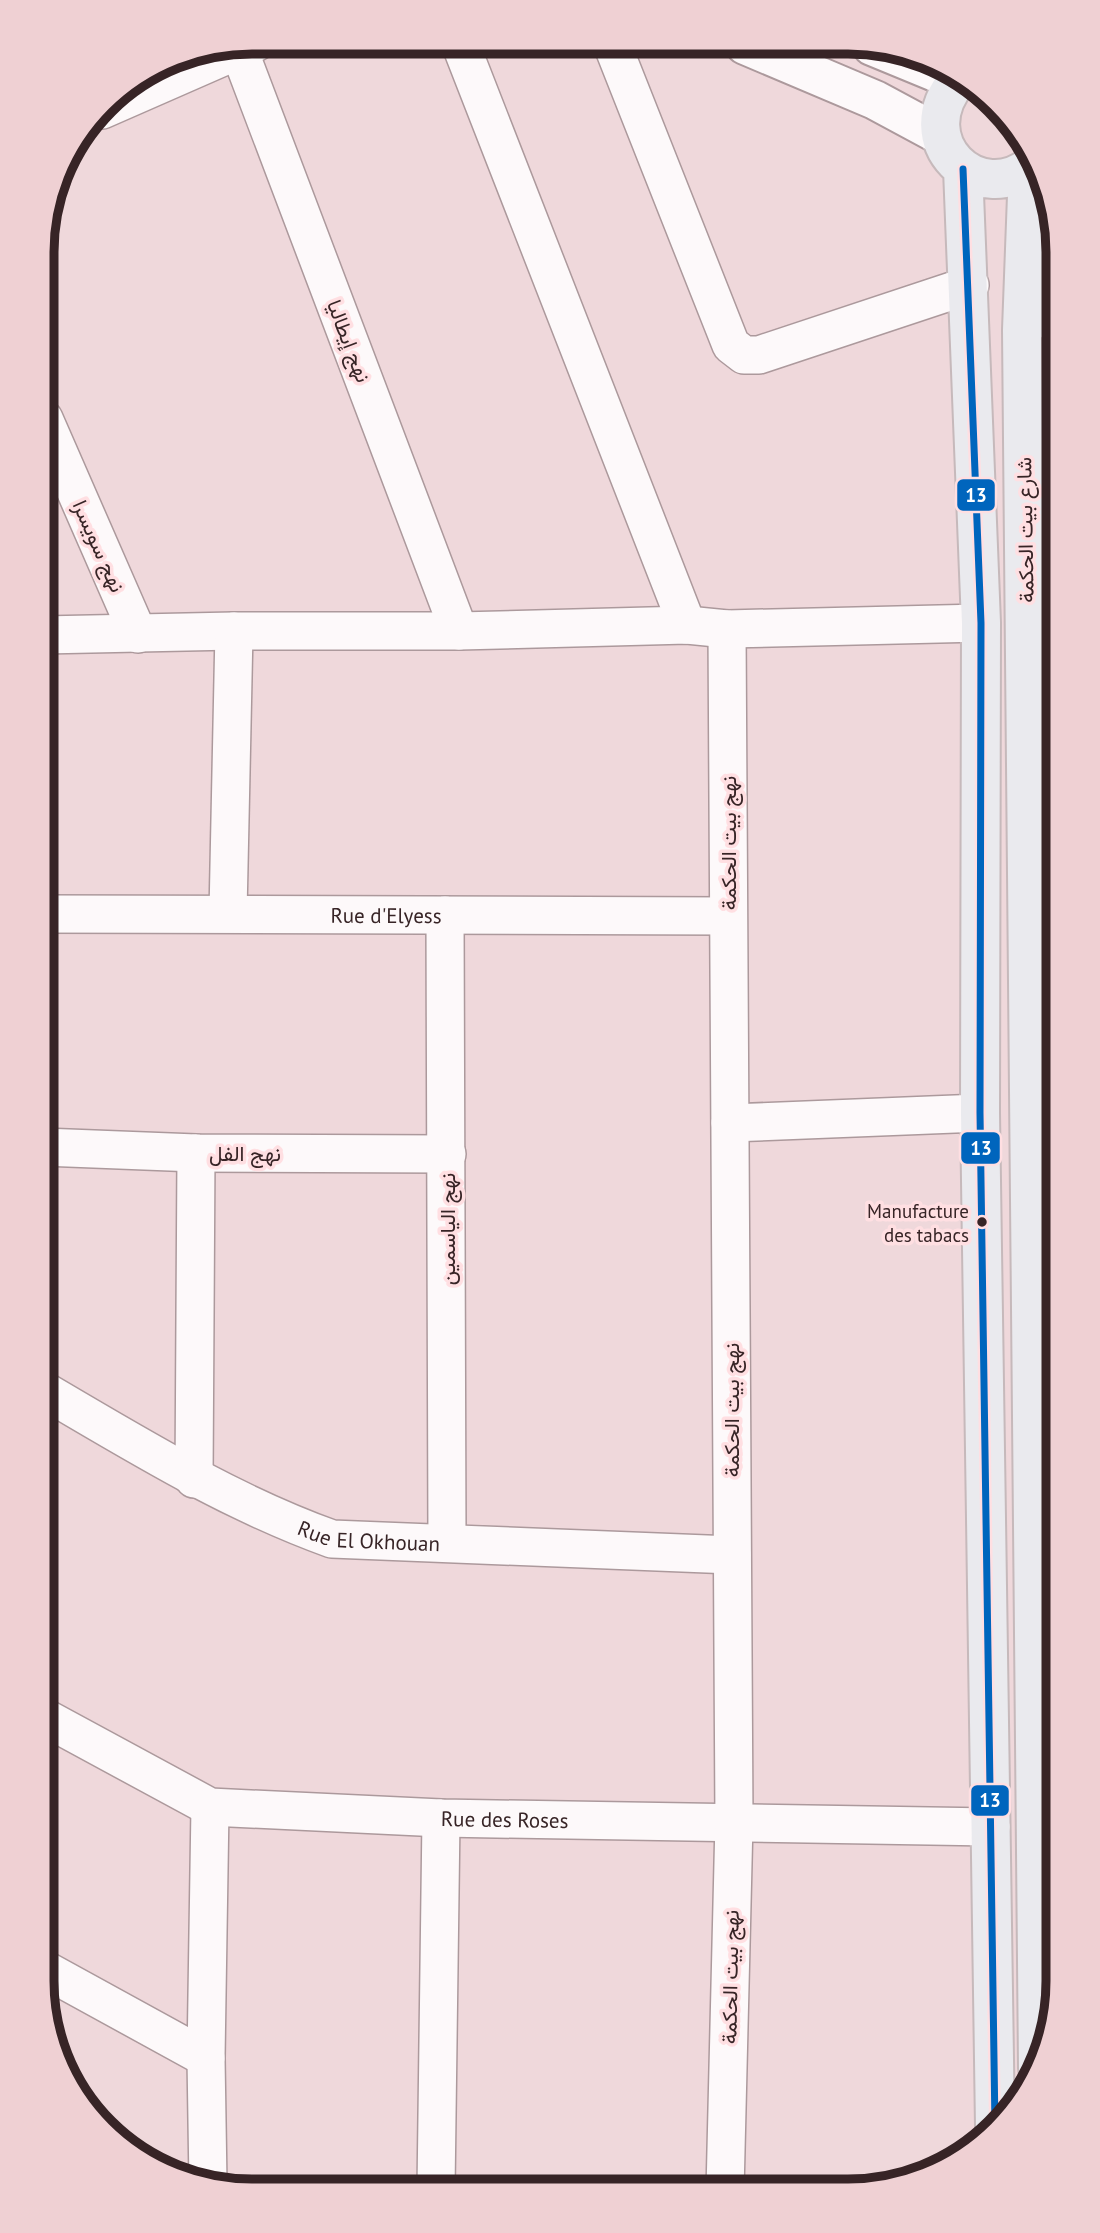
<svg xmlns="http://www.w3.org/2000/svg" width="1100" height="2233" font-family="'PT Sans',Vazirmatn,sans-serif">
	<rect width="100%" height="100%" fill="#efd8db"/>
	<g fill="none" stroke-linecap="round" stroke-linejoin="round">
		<defs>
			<g id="minor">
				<path d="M460 43 687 625"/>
				<path d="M612 44 731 345 744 355H759L970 285"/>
				<path d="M239 50 459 631"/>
				<path d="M102 110 257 42"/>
				<path d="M44 419 138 634"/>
				<path d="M43 635 234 631H459L687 625 727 629 981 623"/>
				<path d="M228 913 234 631"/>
				<path id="s1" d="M43 914 728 916"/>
				<path d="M445 915 447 1543"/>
				<path d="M730 1123 980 1113"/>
				<path d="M43 1147 196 1153 447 1154"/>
				<path id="s2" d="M43 1390C137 1445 229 1502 332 1539L732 1555"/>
				<path d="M194 1479 196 1153"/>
				<path id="s3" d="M42 1716 210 1807 441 1818 991 1827"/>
				<path d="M42 1968 206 2058"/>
				<path d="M208 2184 206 2058 210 1807"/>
				<path d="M436 2190 441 1818"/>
				<path d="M725 2191 734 1822 727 629"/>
			</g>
			<path id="tertiary" d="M745 45 875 100 940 135
				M872 46 957 81"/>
			<path id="primary" d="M958 80C906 141 979 210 1033 164
				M963 169 981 623 980 1113 995 2127
				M1028 169 1022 330 1038 2068
				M1022 330 1058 293"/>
		</defs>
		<use href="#minor" stroke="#ac999c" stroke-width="40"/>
		<use href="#tertiary" stroke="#ac999c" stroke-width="42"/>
		<use href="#primary" stroke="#c6b9bb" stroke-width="42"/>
		<use href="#minor" stroke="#fdf9fa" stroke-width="37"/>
		<use href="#tertiary" stroke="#fdf9fa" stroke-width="38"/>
		<use href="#primary" stroke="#eaeaee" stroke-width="38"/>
		<defs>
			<path id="bus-1" d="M963 169 981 623 980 1113 995 2127"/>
		</defs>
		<use href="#bus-1" stroke="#ffdfe2" stroke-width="12"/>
		<use href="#bus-1" stroke="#0065bd" stroke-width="7"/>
	</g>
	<circle fill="#372426" stroke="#ffdfe2" stroke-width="2.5" cx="982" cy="1222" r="6"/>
	<g text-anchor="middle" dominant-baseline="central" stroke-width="7" stroke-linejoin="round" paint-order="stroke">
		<g font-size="19" fill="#372426" stroke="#ffdfe2" text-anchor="end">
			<text x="969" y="1211">Manufacture<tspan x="969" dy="24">des tabacs</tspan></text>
		</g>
		<g font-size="21" fill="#372426" stroke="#ffdfe2">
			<text transform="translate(349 341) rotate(69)">نهج إيطاليا</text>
			<text transform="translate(1025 530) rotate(-91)">شارع بيت الحكمة</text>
			<text transform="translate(99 546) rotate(66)">نهج سويسرا</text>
			<text transform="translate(728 843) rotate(-90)">نهج بيت الحكمة</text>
			<text stroke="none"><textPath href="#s1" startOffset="343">Rue d'Elyess</textPath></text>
			<text x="245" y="1153">نهج الفل</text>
			<text transform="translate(447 1229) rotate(-90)">نهج الياسمين</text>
			<text transform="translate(731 1410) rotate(-90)">نهج بيت الحكمة</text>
			<text stroke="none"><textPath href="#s2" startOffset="362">Rue El Okhouan</textPath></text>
			<text stroke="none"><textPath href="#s3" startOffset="486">Rue des Roses</textPath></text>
			<text transform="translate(730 1977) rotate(-89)">نهج بيت الحكمة</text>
		</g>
	</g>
	<path d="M0 0H1100V2233H0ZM252 54H848A198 198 0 0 1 1046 252V1981A198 198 0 0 1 848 2179H252A198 198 0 0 1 54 1981V252A198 198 0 0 1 252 54Z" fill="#efd0d3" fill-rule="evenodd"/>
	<path fill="none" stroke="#372426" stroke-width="9" d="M252 54H848A198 198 0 0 1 1046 252V1981A198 198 0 0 1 848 2179H252A198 198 0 0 1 54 1981V252A198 198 0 0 1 252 54Z"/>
	<g stroke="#ffdfe2" stroke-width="2.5">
		<rect x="956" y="478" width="40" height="34" rx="7" fill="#0065bd"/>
		<rect x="960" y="1131" width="41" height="34" rx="7" fill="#0065bd"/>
		<rect x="970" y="1784" width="40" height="33" rx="7" fill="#0065bd"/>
	</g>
	<g font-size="19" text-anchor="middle" font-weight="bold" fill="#fff">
		<text x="976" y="502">13</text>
		<text x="981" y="1155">13</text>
		<text x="990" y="1807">13</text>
	</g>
</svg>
